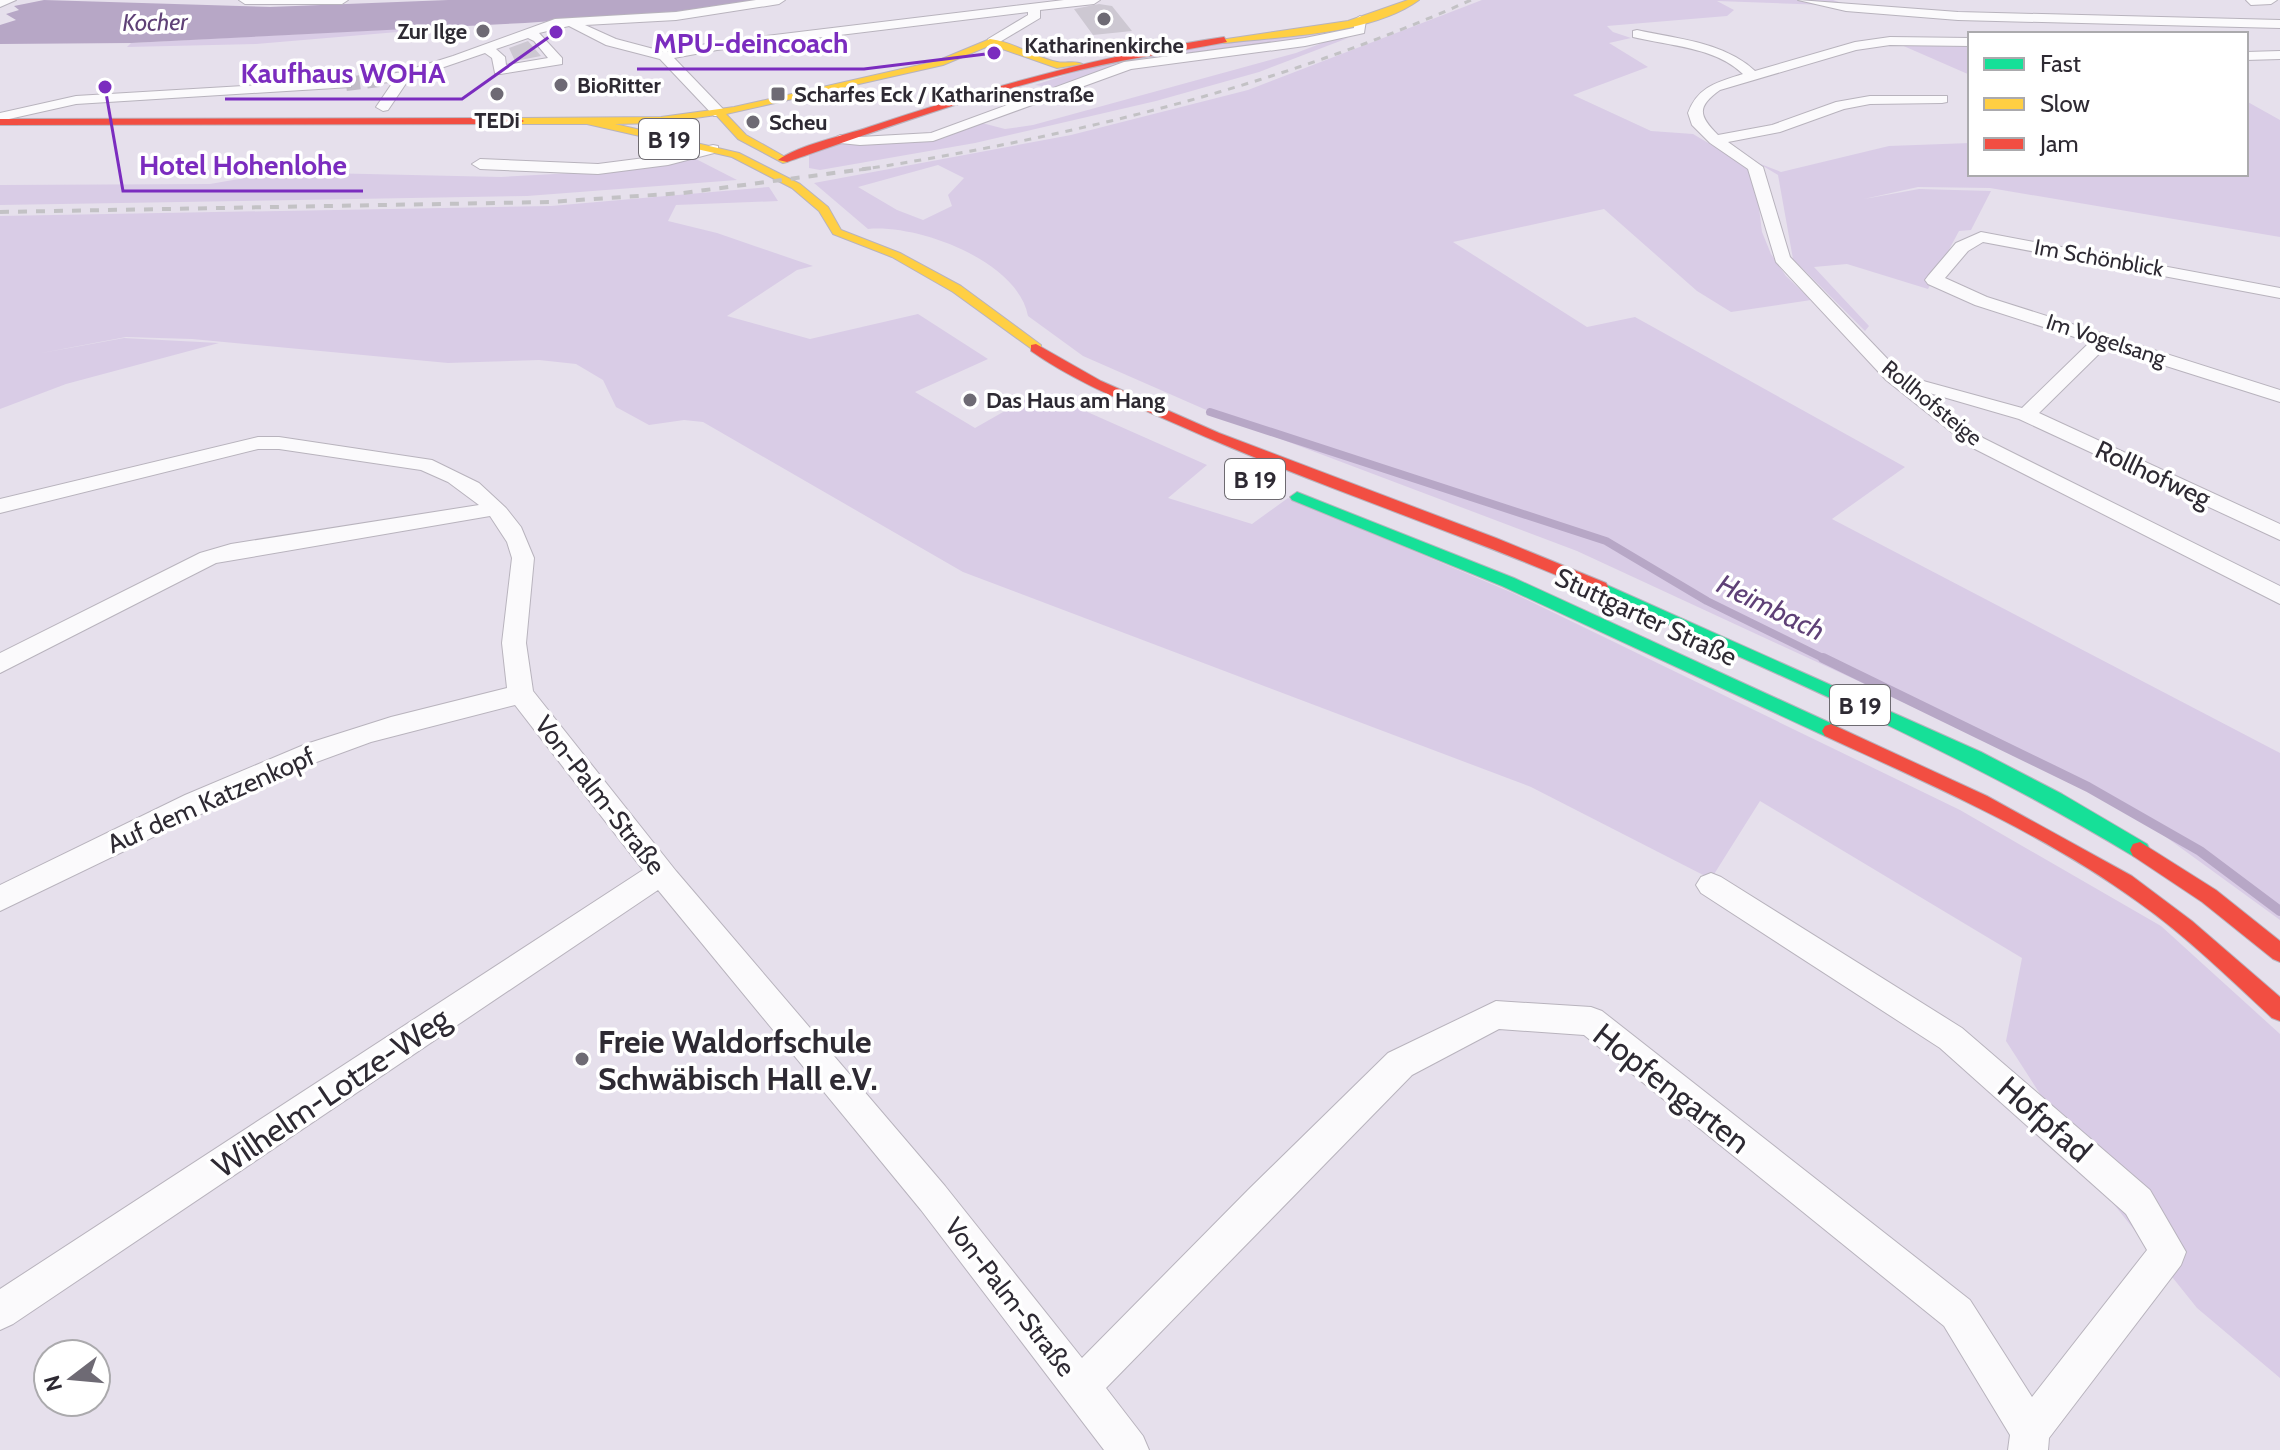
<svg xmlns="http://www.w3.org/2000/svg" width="2280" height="1450" font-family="Cabin,sans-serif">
	<rect width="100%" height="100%" fill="#e6e0ec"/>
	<path fill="#d9cce6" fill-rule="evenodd" d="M1482 0H1833L1851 6 1717 1 1734 10 1727 16 1607 26 1613 32 1631 38 1609 43 1648 67 1573 95 1651 131 1693 134 1744 164 1755 175 1762 232 1771 254 1786 276 1811 300 1731 312 1697 291 1604 209 1453 242 1587 327 1635 317 1905 467 1832 519 2280 753V920L2148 824 2057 773 1577 551 1220 416 1083 356 1028 316C1018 261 918 224 868 229L814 183 1071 135 1248 90ZM938 165 964 178 948 195 952 206 923 220 897 210 858 187Z
		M492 24 256 44 127 47 131 43Z
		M1356 26V29L1270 45 1146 59 1054 88 1035 85 1117 58Z
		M1348 38 1259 72 1156 101 975 143 820 170 809 168V155L838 142 885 143 982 123 1005 129 1033 125 1296 53 1330 40Z
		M1899 44 1970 46V75Z
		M2246 101 2280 120V237L1990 188 1918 187 1864 199 1919 189 1991 191 1971 230 1959 231 1928 289 1847 264 1814 267 1869 326 1865 331 1793 259 1778 175 1758 163 1781 172 1889 146 1970 143V174H2246Z
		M696 159 737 180 527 196 0 205V185L210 184 278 172 501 177 573 173Z
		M769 187 778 201 676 205 668 221 717 233 813 266 797 270 727 316 810 339 918 314 988 359 915 392 975 428 1040 391 1207 465 1168 498 1252 524 1288 498 1513 593 1960 810 2161 926 2280 1034V1378L2197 1308 2100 1187 2006 1041 2022 958 1760 801 1711 879 1531 787 963 572 703 422 684 420 649 425 616 407 603 380 576 364 539 360 448 363 192 339 126 337 36 354 124 338 219 343 66 384 0 409V216L551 206Z"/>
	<path fill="#b7a7c6" d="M44 0 270 7 448 0H759L678 12 525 23 131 43 0 44V25L16 20 6 14 19 10 14 6Z"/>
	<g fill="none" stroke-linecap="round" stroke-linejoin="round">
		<path stroke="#b7a7c6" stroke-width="8" d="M1210 412 1606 541 1707 601 1827 660"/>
		<path stroke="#b7a7c6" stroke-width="10" d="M1823 658 2088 787 2200 851 2280 911"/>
	</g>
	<path fill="#cdc8d2" d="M1099 4 1112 6 1132 31 1093 35 1074 9Z
		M528 41 541 56 515 61 509 48Z"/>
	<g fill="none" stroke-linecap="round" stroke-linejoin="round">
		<path stroke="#c1bcc7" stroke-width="14" stroke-dasharray="14 7" stroke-linecap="butt" d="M346 84 379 80"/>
		<defs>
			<path id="street" d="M0 0H16L0 7Z
				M239 0H348L342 4H245Z
				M756 0H785L779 4 676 20 585 25 616 39 665 52 717 42 1064 0H1100L1094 4 1040 10V18L993 46 987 42 988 39 1028 15V12L717 50 674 58 724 110V116H714L660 59 606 45 569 26 539 33 562 58V64L500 74 495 73 492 58 485 53 409 79 388 110 383 111 376 107 393 82 374 83V77L402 72 453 56 555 19 676 12ZM528 38 534 41 548 58 506 65 505 57 496 49Z
				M1798 0 1958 12 2280 20V28L1958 20 1846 11Z
				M2246 0H2277L2271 4 2251 5Z
				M1360 16 1366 20 1364 33 1305 46 1131 69 933 141 860 145 840 143 833 139 840 135 860 137 931 133 1124 62 1305 38 1354 28V20Z
				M1637 30C1678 39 1724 42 1755 71L1855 42 1890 37 1970 38V46L1890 45 1856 50 1720 90C1696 107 1699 116 1718 135L1772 125 1836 102 1870 96H1947V102L1942 103 1870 104 1844 109 1780 132 1728 142 1763 167 1790 257 1900 372 1905 376 2022 408 2090 342 1975 305 1928 284 1925 280 1928 276 1956 243 1981 232 2280 288V298L1983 242 1968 251 1945 278 1987 297 2280 390V402L2106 347 2039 413 2280 524V540L2019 419 1926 392 1983 438 2280 586V604L1969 446 1886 380 1776 262 1748 169 1710 143 1692 125 1688 113C1698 86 1718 82 1743 74 1715 47 1670 46 1633 37V31Z
				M2280 51V59L2246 60V52Z
				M346 80 351 81V87L76 104 0 121V113L76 96Z
				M713 145 718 146V152L668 165 598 174 480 169 472 164 480 159 598 164 668 155Z
				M258 437H279L432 460 479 483 506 508 521 527 534 558 526 643 533 691 676 871 945 1186 1082 1358 1249 1189 1388 1053 1496 1001 1591 1007 1602 1011 1970 1300 2032 1397 2147 1250 2126 1214 1940 1048 1701 893 1696 885 1701 877 1711 873 1721 877 1962 1028 2150 1190 2186 1252 2181 1265 2049 1438 2048 1450H2008L2010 1435 1944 1326 1584 1035 1499 1029 1412 1075 1106 1388 1143 1436 1149 1450H1104L921 1210 658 890 13 1324 0 1330V1289L643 870 515 705 371 742 284 774 0 911V885L185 795 306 744 391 717 507 688 502 643 512 558 507 542 490 516 216 563 0 673V653L200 553 231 544 479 505 448 482 421 470 279 449H258L0 513V499Z"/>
			<path id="fast" d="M1297 492 1514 578 1837 726 1840 731 1837 736H1825L1502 586 1292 500 1290 497Z
				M1600 582 1981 752 2062 794 2147 844 2150 850 2147 856 2140 858 2133 856C1962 752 1776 674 1594 591L1592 587Z"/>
			<path id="slow" d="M1408 0H1419C1371 35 1282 36 1224 43L1220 40 1348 21Z
				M990 39C1014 42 1034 57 1057 62 1066 64 1074 60 1082 64L1057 68 991 45 943 65 726 114 746 135 787 158V162L783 163 738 139 716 115 661 123 615 124 739 153 800 184 828 207 841 230 900 253 961 286 1041 345V351L1036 352 953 292 892 257 833 234 819 211 792 188 732 157 587 124H519L514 121 519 118 661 117 734 107 937 61Z"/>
			<path id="jam" d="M1224 37 1227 42C1171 53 1115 60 1060 75 967 98 877 131 787 162L778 160C799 145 843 136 869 127 986 88 1102 55 1224 37Z
				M0 119 519 118 524 121 519 124 0 125Z
				M1036 344 1101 381 1219 433 1496 538 1606 583 1608 587 1606 591H1594C1459 532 1318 487 1183 427 1131 404 1078 384 1031 351V345Z
				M1831 724 1987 796 2132 876 2192 921 2280 997V1021L2272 1018C2229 978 2186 936 2138 902 2043 833 1931 785 1825 736L1822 731 1825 726Z
				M2140 842 2216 890 2280 941V962L2273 959 2202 902 2133 856 2130 850 2133 844Z"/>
		</defs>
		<use href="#street" stroke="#b8b3bd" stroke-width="2"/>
		<use href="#fast" stroke="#b8b3bd" stroke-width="2"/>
		<use href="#slow" stroke="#b8b3bd" stroke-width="2"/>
		<use href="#jam" stroke="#b8b3bd" stroke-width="2"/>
		<use href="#street" fill="#fbfafc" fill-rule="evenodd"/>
		<use href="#fast" fill="#16e098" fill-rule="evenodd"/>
		<use href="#slow" fill="#ffcf43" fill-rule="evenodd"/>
		<use href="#jam" fill="#f24e42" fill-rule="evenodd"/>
		<path stroke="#c3c2c5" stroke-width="3" stroke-dasharray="7 7" stroke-linecap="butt" d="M859 170C1068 138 1277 87 1471 0"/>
		<path stroke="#c3c2c5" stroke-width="4" stroke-dasharray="9 9" stroke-linecap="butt" d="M0 212 549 202 683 193 872 168"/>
	</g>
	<g fill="#6e6a74" stroke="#fff" stroke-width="3">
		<circle cx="1104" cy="19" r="8"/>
		<circle cx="483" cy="31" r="8"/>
		<circle cx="561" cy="85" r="8"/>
		<circle cx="497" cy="94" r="8"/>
		<rect x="770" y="86" width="16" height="16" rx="4"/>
		<circle cx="753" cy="122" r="8"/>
		<circle cx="970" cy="400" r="8"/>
		<circle cx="582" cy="1059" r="8"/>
	</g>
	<g text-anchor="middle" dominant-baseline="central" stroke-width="7" stroke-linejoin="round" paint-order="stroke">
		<g font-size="22" font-weight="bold" fill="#2e2a33" stroke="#fff" text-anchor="start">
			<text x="467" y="31" text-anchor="end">Zur Ilge</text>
			<text x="1104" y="45" text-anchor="middle">Katharinenkirche</text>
			<text x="577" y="85">BioRitter</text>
			<text x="794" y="94">Scharfes Eck / Katharinenstraße</text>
			<text x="497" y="120" text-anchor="middle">TEDi</text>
			<text x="769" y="122">Scheu</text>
			<text x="986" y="400">Das Haus am Hang</text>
		</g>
		<g font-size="22" fill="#2e2a33" stroke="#fff">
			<text transform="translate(2099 258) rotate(10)">Im Schönblick</text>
			<text transform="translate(2106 340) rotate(18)">Im Vogelsang</text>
			<text transform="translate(1932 403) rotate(39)">Rollhofsteige</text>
		</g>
		<g font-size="24" font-style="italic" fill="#5f4177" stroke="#fff">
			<text transform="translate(155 22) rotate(-1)">Kocher</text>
		</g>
		<g fill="#fff" stroke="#6d6a70" stroke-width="2">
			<rect x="639" y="119" width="60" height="40" rx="6"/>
			<rect x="1225" y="459" width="60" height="40" rx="6"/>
			<rect x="1830" y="685" width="60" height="40" rx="6"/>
		</g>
		<g font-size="24" font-weight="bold" fill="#2e2a33">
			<text x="669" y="139">B 19</text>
			<text x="1255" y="479">B 19</text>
			<text x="1860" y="705">B 19</text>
		</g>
		<g font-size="26" fill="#2e2a33" stroke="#fff">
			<text transform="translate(2153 474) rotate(25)">Rollhofweg</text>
			<text transform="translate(1646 617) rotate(25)">Stuttgarter Straße</text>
			<text transform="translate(600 795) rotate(52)">Von-Palm-Straße</text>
			<text transform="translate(211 800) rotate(-24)">Auf dem Katzenkopf</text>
			<text transform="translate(1010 1297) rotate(52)">Von-Palm-Straße</text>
		</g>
		<g font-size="28" font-style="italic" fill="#5f4177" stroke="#fff">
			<text transform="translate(1771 607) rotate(26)">Heimbach</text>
		</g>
		<g font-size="32" font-weight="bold" fill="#2e2a33" stroke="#fff" text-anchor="start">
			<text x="598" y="1041">Freie Waldorfschule<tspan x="598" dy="37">Schwäbisch Hall e.V.</tspan></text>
		</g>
		<g font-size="32" fill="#2e2a33" stroke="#fff">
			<text transform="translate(1672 1088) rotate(38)">Hopfengarten</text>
			<text transform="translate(331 1092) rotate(-34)">Wilhelm-Lotze-Weg</text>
			<text transform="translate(2045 1119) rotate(41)">Hofpfad</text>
		</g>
	</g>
	<path fill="none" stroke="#7b2cbf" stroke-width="3" d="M994 53L864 69H637M556 32L462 99H225M105 87L123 191H363"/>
	<g fill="#7b2cbf" stroke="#fff" stroke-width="3">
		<circle cx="994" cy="53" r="8"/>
		<circle cx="556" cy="32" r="8"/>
		<circle cx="105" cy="87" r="8"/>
	</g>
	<g font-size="28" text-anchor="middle" font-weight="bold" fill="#7b2cbf" stroke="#fff" stroke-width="7" stroke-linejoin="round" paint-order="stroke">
		<text x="751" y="53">MPU-deincoach</text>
		<text x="343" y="83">Kaufhaus WOHA</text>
		<text x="243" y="175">Hotel Hohenlohe</text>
	</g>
	<rect x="1968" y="32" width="280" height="144" fill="#ffffff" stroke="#abaaad" stroke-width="2"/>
	<rect x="1984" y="58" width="40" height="12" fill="#16e098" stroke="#abaaad" stroke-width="2"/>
	<text x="2040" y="72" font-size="24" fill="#2e2a33">Fast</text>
	<rect x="1984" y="98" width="40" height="12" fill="#ffcf43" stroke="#abaaad" stroke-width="2"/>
	<text x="2040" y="112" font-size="24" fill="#2e2a33">Slow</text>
	<rect x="1984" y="138" width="40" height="12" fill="#f24e42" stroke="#abaaad" stroke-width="2"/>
	<text x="2040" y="152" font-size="24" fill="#2e2a33">Jam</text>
	<g transform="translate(72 1378) rotate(254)"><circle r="38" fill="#ffffff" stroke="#abaaad" stroke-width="2"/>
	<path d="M0-6L14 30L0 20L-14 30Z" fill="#6e6a74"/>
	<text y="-12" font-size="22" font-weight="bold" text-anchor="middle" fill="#2e2a33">N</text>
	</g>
</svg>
